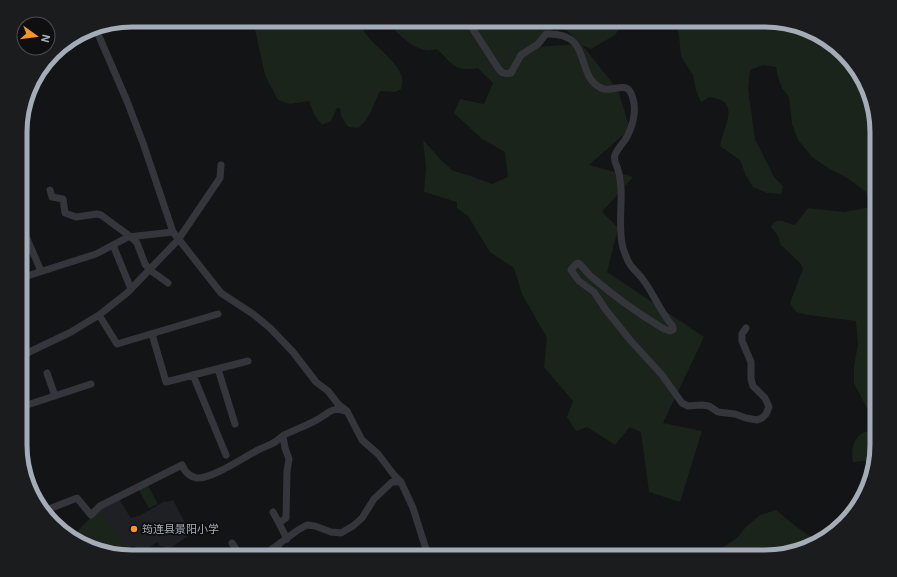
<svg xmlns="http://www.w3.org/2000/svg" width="897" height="577" font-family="Roboto,'Noto Sans SC',sans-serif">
	<rect width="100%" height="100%" fill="#131415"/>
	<path fill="#1f2023" d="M118 498 131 518 139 516 165 501 166 502 173 500 191 534 167 550 163 546H160L157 542 140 554 135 547 133 546 118 553 80 541 78 531 82 526 104 505Z"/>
	<path fill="#1b241b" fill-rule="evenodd" d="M253 20H361C358 37 397 57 402 77 403 81 402 85 401 89L395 92 380 91C373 105 371 118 358 128L348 127 341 116 340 108H337L331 121 322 125 314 114 309 101 290 104 278 100 265 75Z
		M386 20H626L615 35 591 49 582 45 618 90 630 129 589 165 633 177 602 212 618 228 607 272 704 337 663 423 702 431 680 502 649 492 641 432 630 427 615 445 587 427 576 431 567 417 573 401 544 367 547 338 522 294 514 268 490 252 468 216 457 208V202L424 192 426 168 423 140 441 160 453 171 468 175 492 184 508 177 505 152 482 139 454 113 460 99 484 104 493 83 478 68C454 72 453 64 437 49 433 50 428 51 424 50 408 45 396 32 386 20ZM555 27 568 31 579 44 537 47Z
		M674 20H766L828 39 862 76 877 125V452L873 463 862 461 853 462C851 452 852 441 861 434 864 432 870 430 873 429L874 422 854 383V365L858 345 856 321 808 315 796 312 790 303 803 269 801 264 781 245 778 236 771 227C777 216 784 222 795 225L808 208 845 212 871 207 866 192 847 178 830 169 812 157 798 140 792 124 789 97 782 88 778 77 776 67 763 65 750 70 748 89 755 139 774 177 783 186 781 194 767 193 753 187 746 176 740 160 720 146C723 126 743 101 709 97L701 102 696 90 693 75 681 56 679 35Z
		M147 484 158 504 149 508 138 489Z
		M776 510 798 528 814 539 817 543 772 557H761L760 555 754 554V557H708L737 538 745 528 760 515Z
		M102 512 123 545 120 547 119 545 115 552 88 544 80 532C84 524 90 517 100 516L99 514Z"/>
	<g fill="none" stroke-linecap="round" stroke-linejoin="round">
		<path stroke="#34363b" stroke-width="7" d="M467 20 498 68C502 74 505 74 511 73L521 55 538 44 546 34C594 32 574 75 601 88 614 94 628 77 633 99 637 112 632 129 625 140 622 144 617 150 615 155 613 161 617 165 618 170 620 175 620 182 621 188 622 208 618 229 623 248 625 254 628 263 632 267 636 272 641 276 644 281 652 292 658 306 666 317 668 321 671 323 673 327V330L670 331 664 329C639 314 615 297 593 278 587 274 584 267 578 263L575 265 571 270 579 281 594 292 606 310 631 341 662 375 682 403 688 406 702 405 709 406 718 412 735 414 746 418 757 420 762 418 766 414 769 407 765 398 753 386 751 379V362L742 341V334L746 328
			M95 27 127 101 143 143 173 232 221 293 253 314 270 328 293 352 316 382 328 391 338 404 347 411 362 440 378 454 394 475 401 482 413 508 426 549 431 557
			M50 190 52 197 63 199 65 213 76 217 97 214 101 215 131 237 137 243 145 264 150 270 168 283
			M21 225 41 271
			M113 245 131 289
			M21 278 96 254 128 237 173 232
			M99 315 117 344 218 314
			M152 334 166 382 248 361
			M21 356 71 332 99 315 127 293 178 240 220 178 221 165
			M218 369 235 424
			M47 373 55 396
			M193 375 226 455
			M21 407 91 384
			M283 436 285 448 289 459 287 471 286 518 279 523 287 539
			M44 511 77 498 91 515 100 506 182 465C185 472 189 477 197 478 212 479 244 457 258 450 263 447 269 446 275 442 278 440 281 437 284 435 296 429 309 425 320 418 330 412 332 407 345 411
			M273 512 279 523
			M232 543 241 557
			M277 546 284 557
			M261 557 298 530 307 525 315 526 331 532 341 533 353 526 362 518 374 499 392 482H401"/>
	</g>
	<circle fill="#fd9524" stroke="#0f0f10" stroke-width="1.5" cx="134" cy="529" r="4"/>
	<g text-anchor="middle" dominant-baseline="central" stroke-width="3.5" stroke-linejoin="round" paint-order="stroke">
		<g font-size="11" fill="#a4adb7" stroke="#0f0f10" text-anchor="start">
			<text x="142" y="529">筠连县景阳小学</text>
		</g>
	</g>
	<path d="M0 0H897V577H0ZM132 27H765A105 105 0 0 1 870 132V445A105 105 0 0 1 765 550H132A105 105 0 0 1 27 445V132A105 105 0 0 1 132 27Z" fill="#1b1c1d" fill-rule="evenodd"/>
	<path fill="none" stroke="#a4adb7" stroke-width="5" d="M132 27H765A105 105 0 0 1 870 132V445A105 105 0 0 1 765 550H132A105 105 0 0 1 27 445V132A105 105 0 0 1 132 27Z"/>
	<g transform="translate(36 36) rotate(104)"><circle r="19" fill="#0f0f10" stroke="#4b4e53"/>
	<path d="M0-3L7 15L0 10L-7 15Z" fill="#fd9524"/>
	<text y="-6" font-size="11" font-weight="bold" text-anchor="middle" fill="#a4adb7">N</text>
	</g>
</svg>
